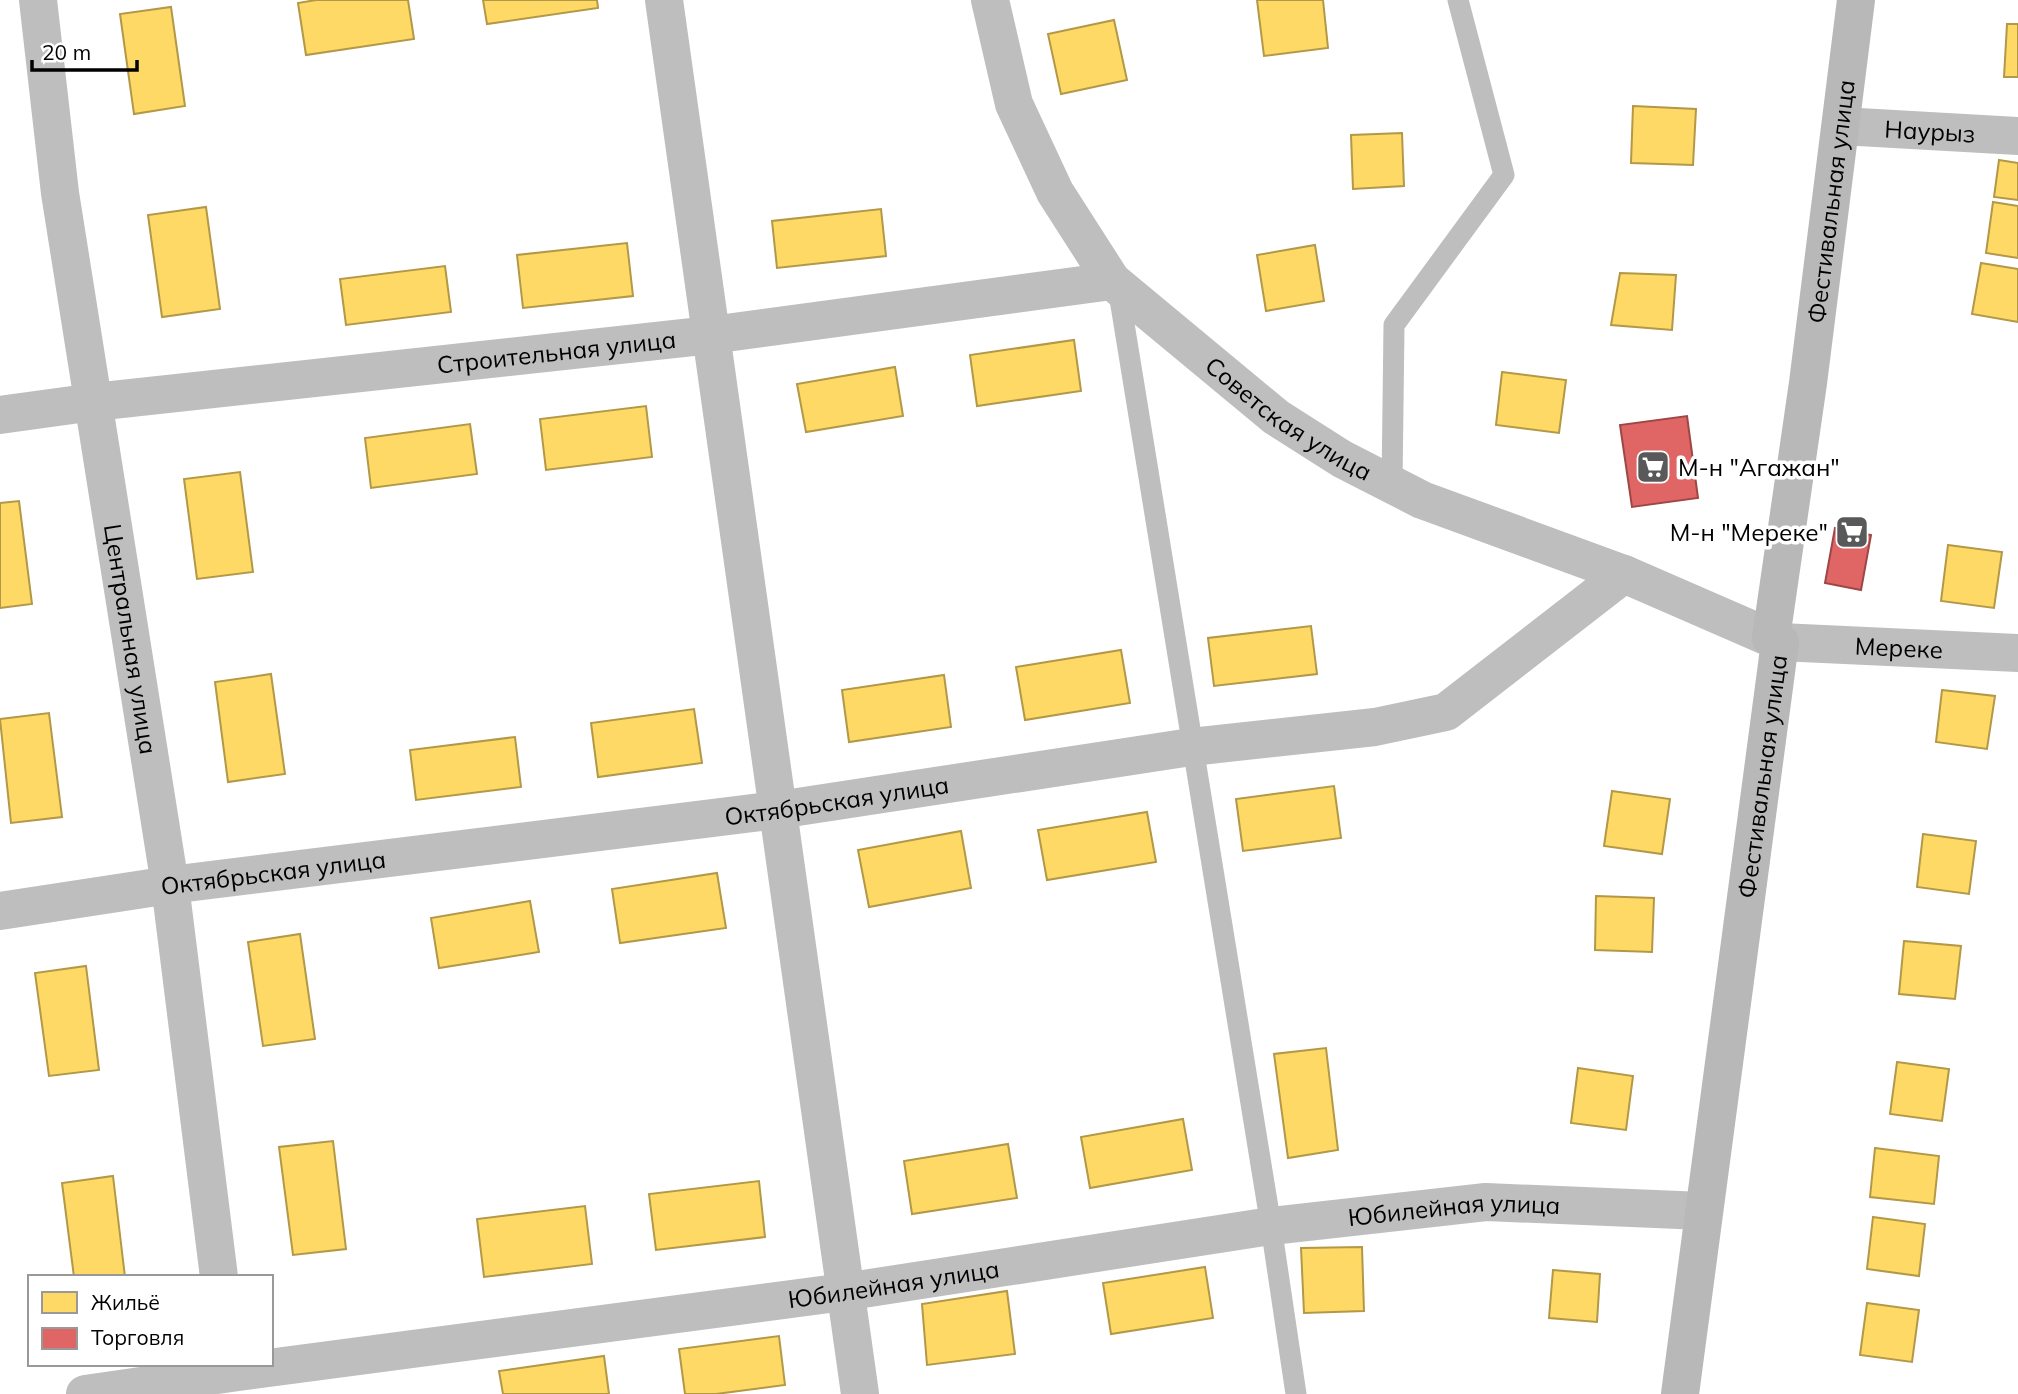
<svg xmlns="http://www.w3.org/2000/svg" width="2018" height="1394" font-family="Mulish,sans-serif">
	<rect width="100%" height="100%" fill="#fff"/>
	<path fill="#ffd966" stroke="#b29847" stroke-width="2" d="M316 0H408L414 39 306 55 298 3Z
		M483 0H597L598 8 487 24Z
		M1257 0H1323L1328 48 1264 56Z
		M171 7 185 106 134 114 120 14Z
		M1114 20 1127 80 1061 94 1048 34Z
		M2007 24H2018V77H2004Z
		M1633 106 1696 109 1693 165 1631 163Z
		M1402 133 1404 186 1353 189 1351 135Z
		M1999 160 2018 163V200L1994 197Z
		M1993 202 2018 206V258L1986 253Z
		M206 207 220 309 162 317 148 215Z
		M881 209 886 256 777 268 772 221Z
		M627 243 633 296 523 308 517 255Z
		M1315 245 1324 301 1266 311 1257 255Z
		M1981 263 2018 269V322L1972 314Z
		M445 266 451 312 346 325 340 279Z
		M1620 273 1676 275 1672 330 1611 325Z
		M1074 340 1081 391 977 406 970 355Z
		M895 367 903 416 806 432 797 384Z
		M1502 372 1566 380 1559 433 1496 425Z
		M646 406 652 457 546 470 540 419Z
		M470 424 477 474 371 488 365 438Z
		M240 472 253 572 197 579 184 479Z
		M19 501 32 604 0 608V503Z
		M1948 545 2002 552 1994 608 1941 601Z
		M1311 626 1317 674 1214 686 1208 638Z
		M1121 650 1130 703 1025 720 1016 667Z
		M271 674 285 774 228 782 215 682Z
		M944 675 951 727 849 742 842 690Z
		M1942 690 1995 696 1987 749 1936 742Z
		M694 709 702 763 598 777 591 723Z
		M49 713 62 817 11 823 0 719Z
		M515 737 521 787 416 800 410 750Z
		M1334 786 1341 838 1243 851 1236 799Z
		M1612 791 1670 799 1662 854 1604 846Z
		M1147 812 1156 862 1047 880 1038 830Z
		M961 831 971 888 869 907 858 850Z
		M1923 834 1976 841 1969 894 1917 887Z
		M717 873 726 928 620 943 612 889Z
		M1596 896 1654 898 1652 952 1595 950Z
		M530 901 539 952 439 968 431 918Z
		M300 934 315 1039 263 1046 248 942Z
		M1904 941 1961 946 1955 999 1899 994Z
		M86 966 99 1070 49 1076 35 973Z
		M1326 1048 1338 1150 1288 1158 1274 1054Z
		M1897 1062 1949 1069 1942 1121 1890 1114Z
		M1578 1068 1633 1076 1626 1130 1571 1123Z
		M1183 1119 1192 1170 1090 1188 1081 1137Z
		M333 1141 346 1249 293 1255 279 1147Z
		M1008 1144 1017 1198 912 1214 904 1161Z
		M1875 1148 1939 1156 1934 1204 1870 1197Z
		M113 1176 125 1277H74L62 1183Z
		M759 1181 765 1237 656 1250 649 1194Z
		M585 1206 592 1264 484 1277 477 1219Z
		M1873 1217 1925 1224 1919 1276 1867 1269Z
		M1362 1247 1364 1311 1304 1313 1301 1248Z
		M1205 1267 1213 1318 1111 1334 1103 1283Z
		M1553 1270 1600 1274 1597 1322 1549 1318Z
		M1007 1291 1015 1354 927 1365 922 1304Z
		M1867 1303 1919 1310 1912 1362 1860 1355Z
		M779 1336 785 1385 716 1394H685L679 1349Z
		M604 1356 609 1394H503L499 1371Z"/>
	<path fill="#e06666" stroke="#9d4747" stroke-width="2" d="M1687 416 1698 498 1632 507 1620 425Z
		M1835 528 1871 535 1861 590 1825 583Z"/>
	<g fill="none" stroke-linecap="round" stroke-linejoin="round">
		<path stroke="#bebebe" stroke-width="21" d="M1118 287 1271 1226 1296 1394
			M1392 485 1394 325 1504 175 1458 0"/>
		<g stroke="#bebebe" stroke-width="38">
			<path id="s1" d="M38 0 60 193 170 885 219 1277"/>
			<path d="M664 0 860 1394"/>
			<path id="s2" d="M990 0 1014 104 1055 192 1112 281 1276 417 1342 459 1422 500 1624 574 1771 638"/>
			<path id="s3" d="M1841 126 2018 136"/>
			<path id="s4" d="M0 415 94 402 711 335 1112 281"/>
			<path id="s5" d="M1780 642 2018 653"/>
			<path id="s6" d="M0 911 170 885 778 810 1191 747 1375 727 1446 712 1624 574"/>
			<path id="s7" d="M85 1394 231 1373 844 1292 1271 1226 1486 1202 1703 1211"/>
		</g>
		<path stroke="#b8b8b8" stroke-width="38" id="s8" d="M1680 1394 1780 642 1771 638 1808 383 1856 0"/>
	</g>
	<defs>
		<symbol id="supermarket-square" viewBox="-11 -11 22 22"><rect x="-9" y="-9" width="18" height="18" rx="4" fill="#595959" stroke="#fff"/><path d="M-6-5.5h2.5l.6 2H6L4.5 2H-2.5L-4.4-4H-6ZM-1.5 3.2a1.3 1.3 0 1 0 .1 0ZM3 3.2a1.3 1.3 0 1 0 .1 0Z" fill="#fff"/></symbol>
	</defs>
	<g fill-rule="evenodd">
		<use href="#supermarket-square" x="1634" y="448" width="38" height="38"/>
		<use href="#supermarket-square" x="1833" y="513" width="38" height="38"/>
	</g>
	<g text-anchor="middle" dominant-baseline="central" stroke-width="7" stroke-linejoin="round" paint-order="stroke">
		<g font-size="24" fill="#000" stroke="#fff">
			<text stroke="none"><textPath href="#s3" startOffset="89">Наурыз</textPath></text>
			<text stroke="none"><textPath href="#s8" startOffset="1209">Фестивальная улица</textPath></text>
			<text stroke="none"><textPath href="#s4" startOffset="560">Строительная улица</textPath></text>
			<text stroke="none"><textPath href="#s2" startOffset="534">Советская улица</textPath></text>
			<text stroke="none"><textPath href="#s1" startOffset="646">Центральная улица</textPath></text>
			<text stroke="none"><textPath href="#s5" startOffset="119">Мереке</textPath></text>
			<text stroke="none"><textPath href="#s8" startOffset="623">Фестивальная улица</textPath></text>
			<text stroke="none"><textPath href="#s6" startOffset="844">Октябрьская улица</textPath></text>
			<text stroke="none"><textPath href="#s6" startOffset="276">Октябрьская улица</textPath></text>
			<text stroke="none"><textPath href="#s7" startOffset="1382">Юбилейная улица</textPath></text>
			<text stroke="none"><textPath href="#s7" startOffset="816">Юбилейная улица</textPath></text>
		</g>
		<g font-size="24" fill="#000" stroke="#fff" text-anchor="start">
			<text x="1678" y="467">М-н "Агажан"</text>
			<text x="1828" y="532" text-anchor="end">М-н "Мереке"</text>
		</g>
	</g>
	<rect x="28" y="1275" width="245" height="91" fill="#ffffff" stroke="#999999" stroke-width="2"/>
	<rect x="42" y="1292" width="35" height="21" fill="#ffd966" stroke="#999999" stroke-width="2"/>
	<text x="91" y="1310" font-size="21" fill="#000000">Жильё</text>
	<rect x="42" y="1328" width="35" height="21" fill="#e06666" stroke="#999999" stroke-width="2"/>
	<text x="91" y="1345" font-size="21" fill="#000000">Торговля</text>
	<path d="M32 60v10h105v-10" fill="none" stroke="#000000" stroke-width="3.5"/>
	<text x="42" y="60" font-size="21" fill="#000000" stroke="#ffffff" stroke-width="5" paint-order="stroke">20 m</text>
</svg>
